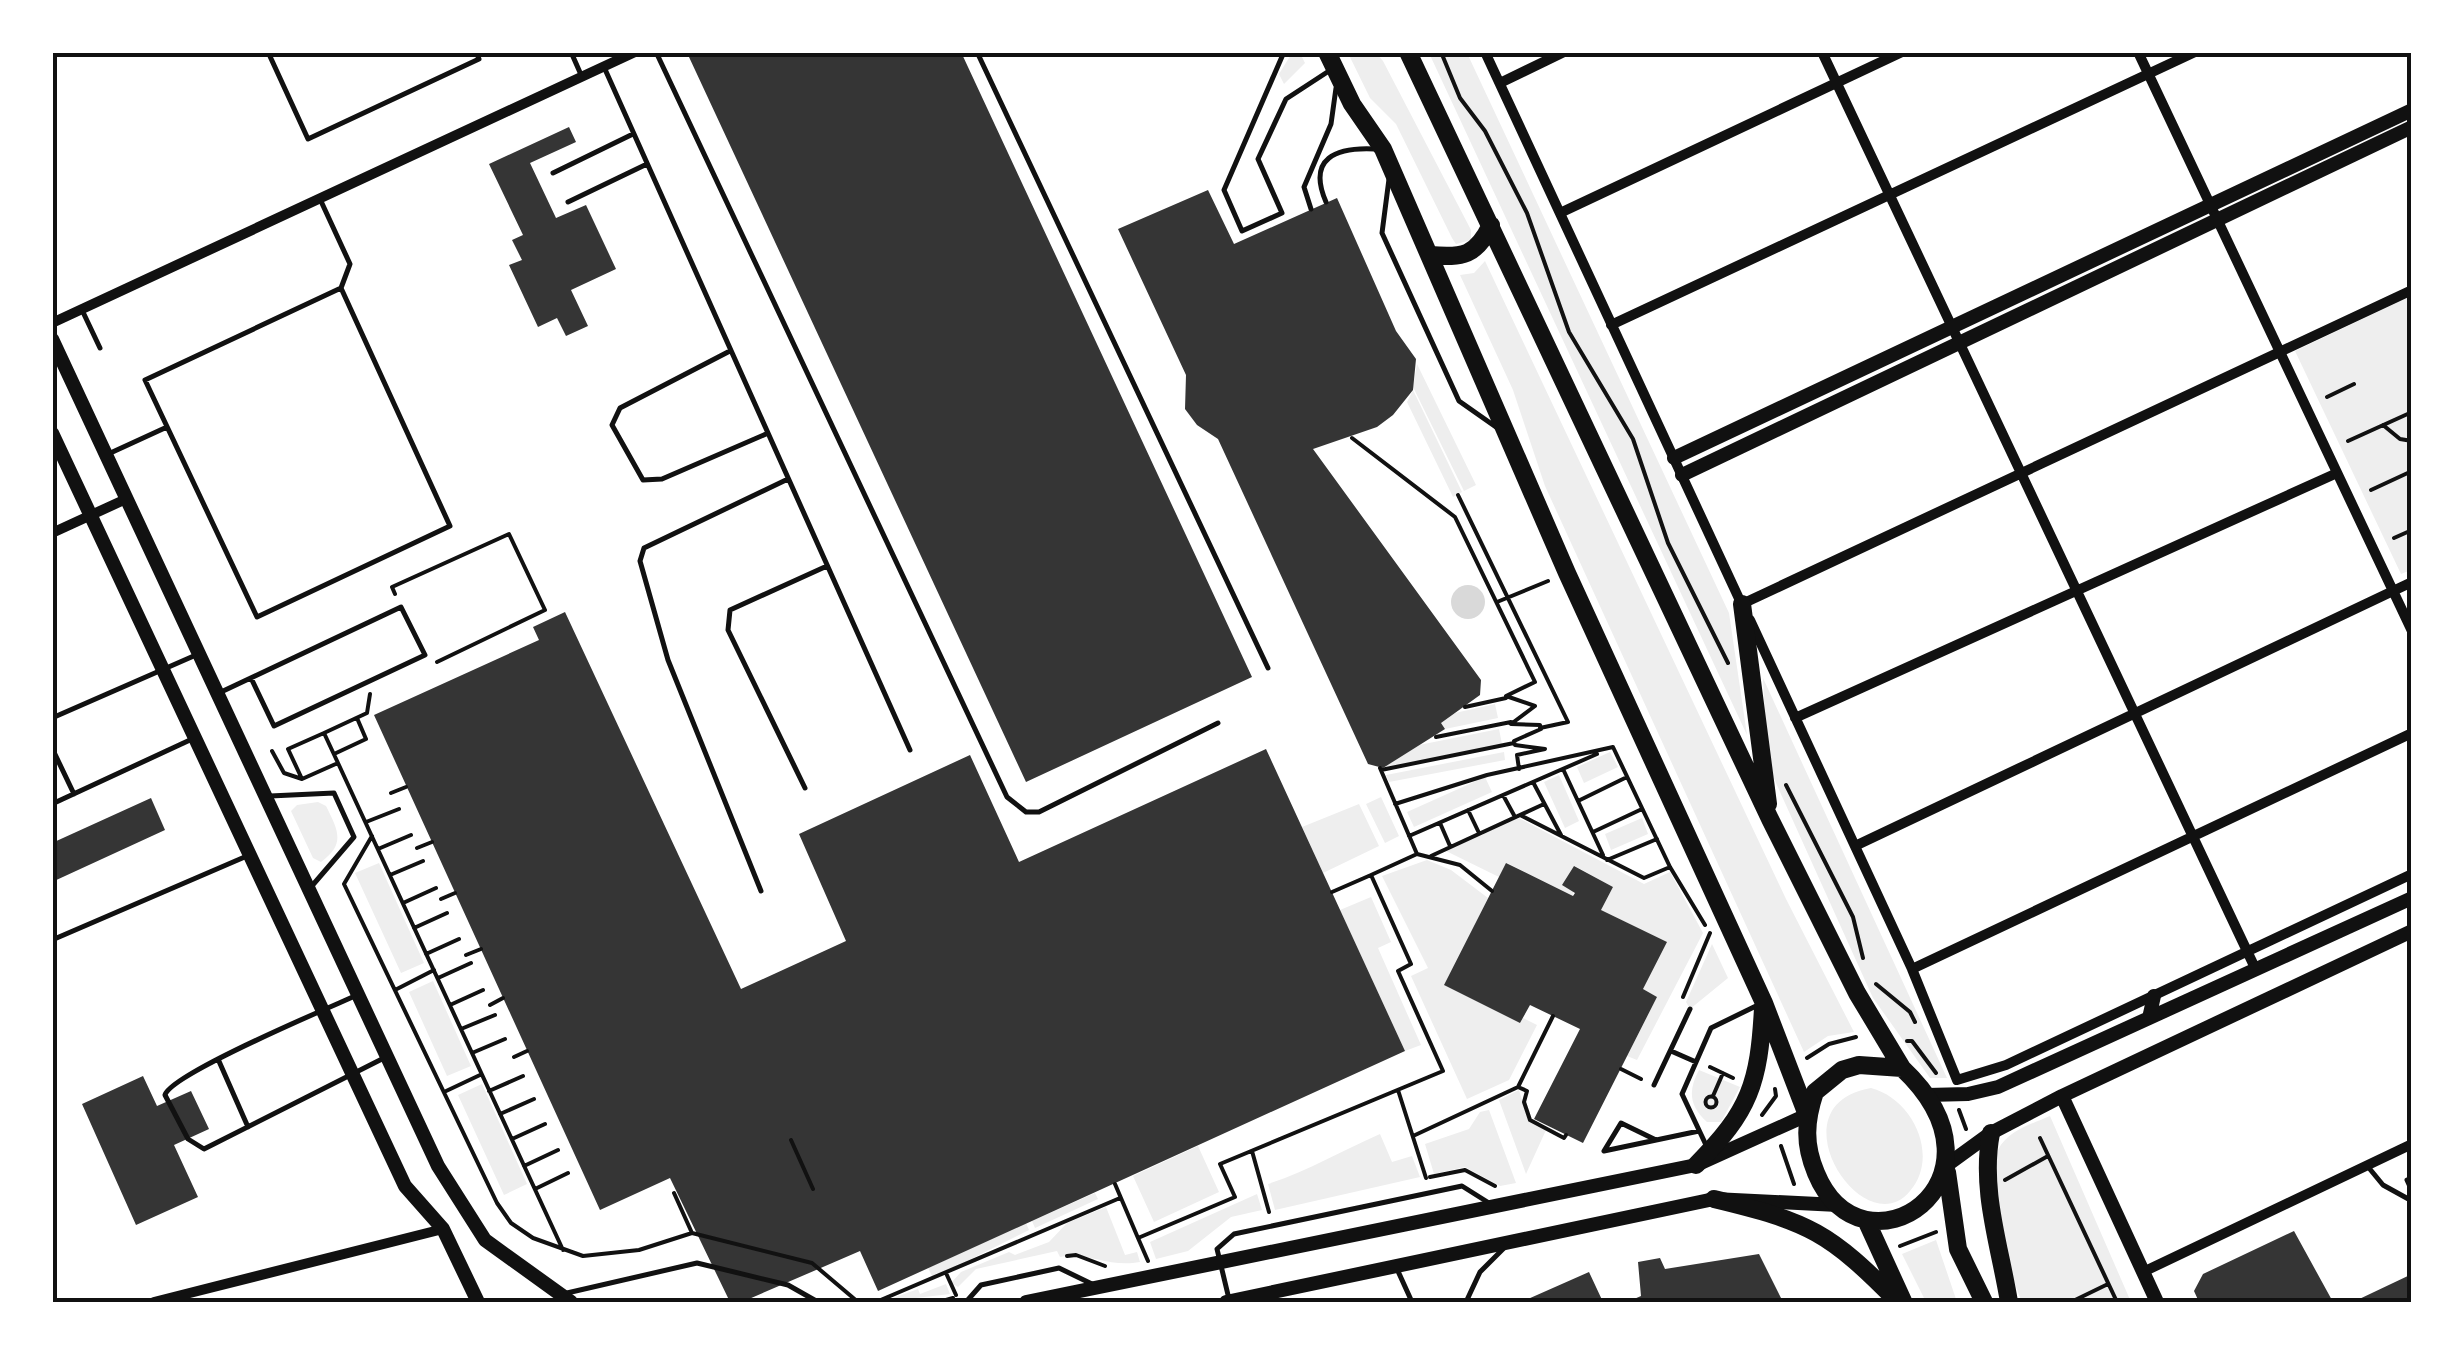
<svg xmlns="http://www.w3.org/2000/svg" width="2464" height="1355" font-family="'Crimson Pro',serif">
	<rect width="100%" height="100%" fill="#fff"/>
	<path fill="#eee" d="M1292 53H1300L1305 63 1284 84 1279 74Z
		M1348 53H1376L1383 61 1471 230V240L1456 244 1452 238 1396 124 1370 98Z
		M1429 53H1467L1729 613 1747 735Z
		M1485 261 1786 899 1854 1032 1828 1036 1804 1052 1545 486 1513 390 1460 275 1474 273Z
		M2411 296V570L2401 574 2295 351Z
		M1417 364 1476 485 1464 491 1413 387Z
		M1413 390 1462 492 1453 497 1407 402Z
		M1763 678 1947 1078H1930L1873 998 1767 763Z
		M1495 704 1498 718 1445 729 1441 723 1455 713Z
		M1499 729 1502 744 1383 768 1419 745Z
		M1504 752 1505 760 1389 782 1386 775Z
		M1610 752 1618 767 1584 783 1577 767Z
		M1559 775 1579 821 1565 828 1544 782Z
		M1485 777 1492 792 1414 827 1407 812Z
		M1381 797 1399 836 1385 843 1366 804Z
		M318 802 326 806C338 830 346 844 321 862L313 858 291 811 297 805Z
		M1359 804 1379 846 1323 873 1302 827Z
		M1519 818 1644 884 1670 872 1703 933 1637 1060 1627 1056 1657 997 1643 989 1666 942 1601 910 1613 887 1575 866 1573 896 1507 863 1499 877 1446 851Z
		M1642 818 1648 834 1611 850 1605 834Z
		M1427 860 1451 870 1488 898 1445 985 1520 1023 1523 1018 1537 1025 1509 1080 1467 1099 1411 976 1428 968 1382 876Z
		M379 863 424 963 401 973 355 873Z
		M1371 897 1391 942 1378 948 1421 1045 1405 1051 1340 910Z
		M1712 944 1728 978 1690 1009 1686 1002Z
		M433 981 471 1066 447 1076 409 992Z
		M1699 1070 1740 1087 1721 1122H1707C1689 1106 1688 1090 1699 1070Z
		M482 1084 527 1184 504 1195 458 1095Z
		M1871 1088C1913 1099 1940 1156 1910 1191 1864 1247 1771 1105 1871 1088Z
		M1519 1090 1528 1120 1546 1130 1526 1174 1499 1100Z
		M1489 1110 1516 1183 1500 1186 1465 1167 1434 1174 1425 1144 1469 1129 1480 1112Z
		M2050 1116 2131 1302H2022C2008 1270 1983 1183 1998 1150 2008 1130 2032 1124 2050 1116Z
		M1380 1134 1392 1162 1412 1156 1420 1177 1275 1210 1268 1184C1308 1171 1341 1151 1380 1134Z
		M1198 1146 1219 1192 1154 1222 1133 1176Z
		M1095 1193 1098 1199 1035 1228 1032 1221Z
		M1257 1194 1262 1210 1231 1217 1188 1251 1156 1259 1150 1242Z
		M1106 1207 1125 1255 1137 1252 1140 1262C1108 1268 1087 1251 1060 1257L1057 1251 976 1269 958 1287 951 1283 961 1272 1009 1252 1015 1255 1049 1242 1067 1223Z
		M1026 1223 1029 1230 933 1278 928 1268Z
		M1936 1240 1957 1302H1926L1902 1254Z
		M946 1284 950 1294 882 1302 918 1289 920 1294Z"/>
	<path fill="#d9d9d9" d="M1451 602a17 17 0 1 1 34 0a17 17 0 1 1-34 0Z"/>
	<path fill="#353535" d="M699 52H961L1252 677 1026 782 689 57Z
		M569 127 576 142 530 163 556 218 586 205 616 269 571 290 588 326 566 336 557 318 538 327 509 265 522 260 512 240 523 235 489 164Z
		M1208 190 1234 244 1337 198 1396 331 1416 359 1413 390 1393 415 1377 427 1313 449 1481 680 1480 695 1441 723 1445 729 1383 768 1368 764 1218 439 1197 425 1185 409 1186 375 1118 229Z
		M565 612 741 989 846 941 799 834 970 755 1019 862 1266 749 1405 1051 878 1291 860 1251 742 1302H730L670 1178 600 1210 374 715 539 640 533 627Z
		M151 798 165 830 52 882V843Z
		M1506 863 1573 896 1575 893 1562 885 1574 866 1613 887 1601 910 1667 942 1643 989 1657 997 1583 1143 1534 1119 1580 1029 1530 1005 1520 1023 1444 985Z
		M143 1076 157 1106 191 1091 209 1129 174 1145 198 1197 136 1225 82 1104Z
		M2294 1231 2333 1302H2199L2194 1291 2203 1274Z
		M1759 1254 1783 1302H1627L1641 1296 1638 1262 1660 1258 1665 1269Z
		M1589 1272 1603 1302H1521Z
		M2412 1274V1302H2353Z"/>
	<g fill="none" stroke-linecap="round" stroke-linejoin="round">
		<path stroke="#111" stroke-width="4" d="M1441 52 1460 98 1485 131 1527 213 1569 332 1633 439 1668 543 1728 663
			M2327 397 2354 384
			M2383 425 2400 439 2412 441
			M1352 438 1455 517 1535 682 1506 696 1535 706 1511 724 1540 725 1541 729 1514 741 1515 745 1545 749 1517 755 1519 769
			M2348 441 2412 412
			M2371 490 2412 471
			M1458 495 1568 722 1540 728
			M2394 538 2412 530
			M395 594 392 587 509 534 545 610 437 662
			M1497 602 1548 581
			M1465 707 1506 698
			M324 733 367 713 370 694
			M1436 737 1511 722
			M1613 747 1670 867 1705 925
			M272 751 284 773 302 779 338 763 324 733 288 749 302 779
			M334 754 366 739 357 718
			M338 763 563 1250
			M1380 768 1417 854
			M1563 769 1603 855
			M1381 770 1514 743
			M1533 782 1561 835
			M1786 785 1853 917 1863 958
			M391 793 406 787
			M1503 795 1515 817
			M1578 801 1627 777
			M1395 804 1487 775 1613 747
			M1468 810 1479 833
			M1520 815 1644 878 1670 867
			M366 822 399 809
			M1440 823 1450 846
			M1593 832 1642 809
			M372 836 344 884 497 1203 511 1223 533 1238 583 1256 639 1250 692 1233 812 1263 858 1302
			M1409 836 1597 754
			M417 848 432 842
			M378 849 411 835
			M1431 856 1544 804
			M1607 860 1657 839
			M390 875 423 861
			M1371 875 1417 854 1460 865 1492 891
			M441 899 455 893
			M403 903 436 888
			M414 928 447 913
			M426 954 459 939
			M466 955 481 949
			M438 978 471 963
			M1876 984 1910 1012 1915 1022
			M395 990 434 970
			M1683 997 1710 933
			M450 1005 483 990
			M490 1005 503 998
			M461 1029 495 1015
			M1907 1041H1912L1936 1073
			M472 1053 505 1039
			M514 1057 527 1051
			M1807 1058 1829 1044 1856 1037
			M1710 1067 1733 1078
			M1621 1069 1641 1079
			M1518 1087 1527 1091 1524 1102 1530 1120 1564 1138 1566 1135
			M1398 1090 1426 1178
			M489 1091 523 1076
			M444 1092 480 1075
			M1713 1096 1723 1073
			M1705.5 1102a5.5 5.5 0 1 1 11 0a5.5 5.5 0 1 1-11 0Z
			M1959 1110 1966 1129
			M500 1114 534 1099
			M1762 1115 1776 1096 1775 1089
			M1413 1136 1518 1087 1553 1016
			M2040 1138 2117 1302
			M512 1139 545 1124
			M791 1140 813 1189
			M1781 1146 1794 1184
			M1252 1151 1269 1212
			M524 1166 558 1150
			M1430 1177 1465 1170 1495 1186
			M2005 1180 2048 1156
			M1115 1184 1138 1238 1235 1197 1220 1164 1443 1071 1398 971 1411 964 1371 875 1332 892
			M535 1189 568 1173
			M674 1193 692 1233
			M1138 1238 1148 1261
			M1900 1246 1936 1232
			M1067 1256 1076 1255 1105 1266
			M946 1273 956 1295
			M876 1302 1120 1198
			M939 1302 953 1298
			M2071 1302 2108 1284"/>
		<path stroke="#111" stroke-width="5" d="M268 52 308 139 479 59 476 52
			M571 52 582 77
			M656 52 1007 797 1026 812H1039L1218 723
			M977 52 1268 668
			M1284 52 1224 190 1242 231 1282 213 1258 159 1286 99 1332 69
			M604 67 910 750
			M553 173 633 134
			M1389 179 1382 233 1459 401 1496 427
			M320 199 350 264 341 288 145 380 257 617 450 526 341 288
			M568 202 647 164
			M1326 202C1307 158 1336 147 1375 149
			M1311 209 1304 187 1331 124 1336 88
			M82 310 100 348
			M728 352 620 408 612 425 643 480 662 479 766 434
			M106 455 167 427
			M221 692 401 607 425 655 274 726 251 678
			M52 718 196 655
			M52 748 74 794
			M805 788 728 630 730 610 827 566
			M270 796 334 793 354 837 311 887
			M52 804 190 740
			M761 891 668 660 640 561 644 548 788 479
			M52 940 247 856
			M355 996C326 1009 171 1074 165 1095L188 1139 204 1149 384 1058
			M1671 1051 1696 1062
			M218 1059 248 1127
			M1654 1085 1690 1009
			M1656 1140 1621 1123 1604 1151 1699 1131
			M1706 1145 1682 1094 1711 1028 1756 1006
			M2369 1168 2383 1185 2412 1201
			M2412 1178 2407 1180 2412 1191
			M1397 1269 1412 1302
			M567 1293 697 1263 788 1285 818 1302
			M1229 1299 1217 1249 1234 1234 1462 1186 1489 1203
			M966 1302 981 1285 1059 1268 1092 1284
			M1466 1302 1480 1272 1504 1248"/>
		<path stroke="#111" stroke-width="10" d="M1485 52 1742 605
			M1822 52 2256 970
			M2138 52 2412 631
			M1500 83 1564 52
			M1560 213 1902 52
			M52 323 635 52
			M1611 325 2195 52
			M52 533 126 499
			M1742 604 2412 290
			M1750 620 1912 969 1957 1080 2006 1065 2412 874
			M1795 718 2337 473
			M1855 846 2412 582
			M1912 969 2412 733
			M2143 1272 2412 1144
			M154 1302 443 1229"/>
		<path stroke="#111" stroke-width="14" d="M52 339 438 1166 485 1240 571 1302
			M52 433 405 1186 443 1229 478 1302
			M1674 458 2412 110
			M1682 475 2412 127
			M2149 1018 2154 996
			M1927 1095 1968 1094 1998 1087 2412 898
			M2062 1096 2157 1302
			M1947 1165 1991 1133 2062 1096 2412 931
			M1026 1302 1696 1165 1807 1115
			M1226 1302 1714 1199 1838 1205"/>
		<path stroke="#111" stroke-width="18" d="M1327 52 1352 104 1383 149 1567 573 1764 1003 1807 1115
			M1408 52 1770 819 1857 993 1902 1068
			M1430 255C1463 258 1476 256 1491 225
			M1742 604 1768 804
			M1859 1065 1902 1068C2022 1181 1862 1285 1816 1173 1804 1144 1805 1122 1815 1092L1842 1070Z
			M1991 1133C1980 1190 2000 1246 2009 1302
			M1696 1165C1750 1111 1759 1083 1763 1008
			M1947 1172 1958 1249 1984 1302
			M1714 1199C1810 1222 1829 1232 1898 1302
			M1866 1220 1903 1301"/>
	</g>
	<rect width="2464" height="1355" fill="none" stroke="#ffffff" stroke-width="110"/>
	<rect x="55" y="55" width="2354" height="1245" fill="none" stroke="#111" stroke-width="4"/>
</svg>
